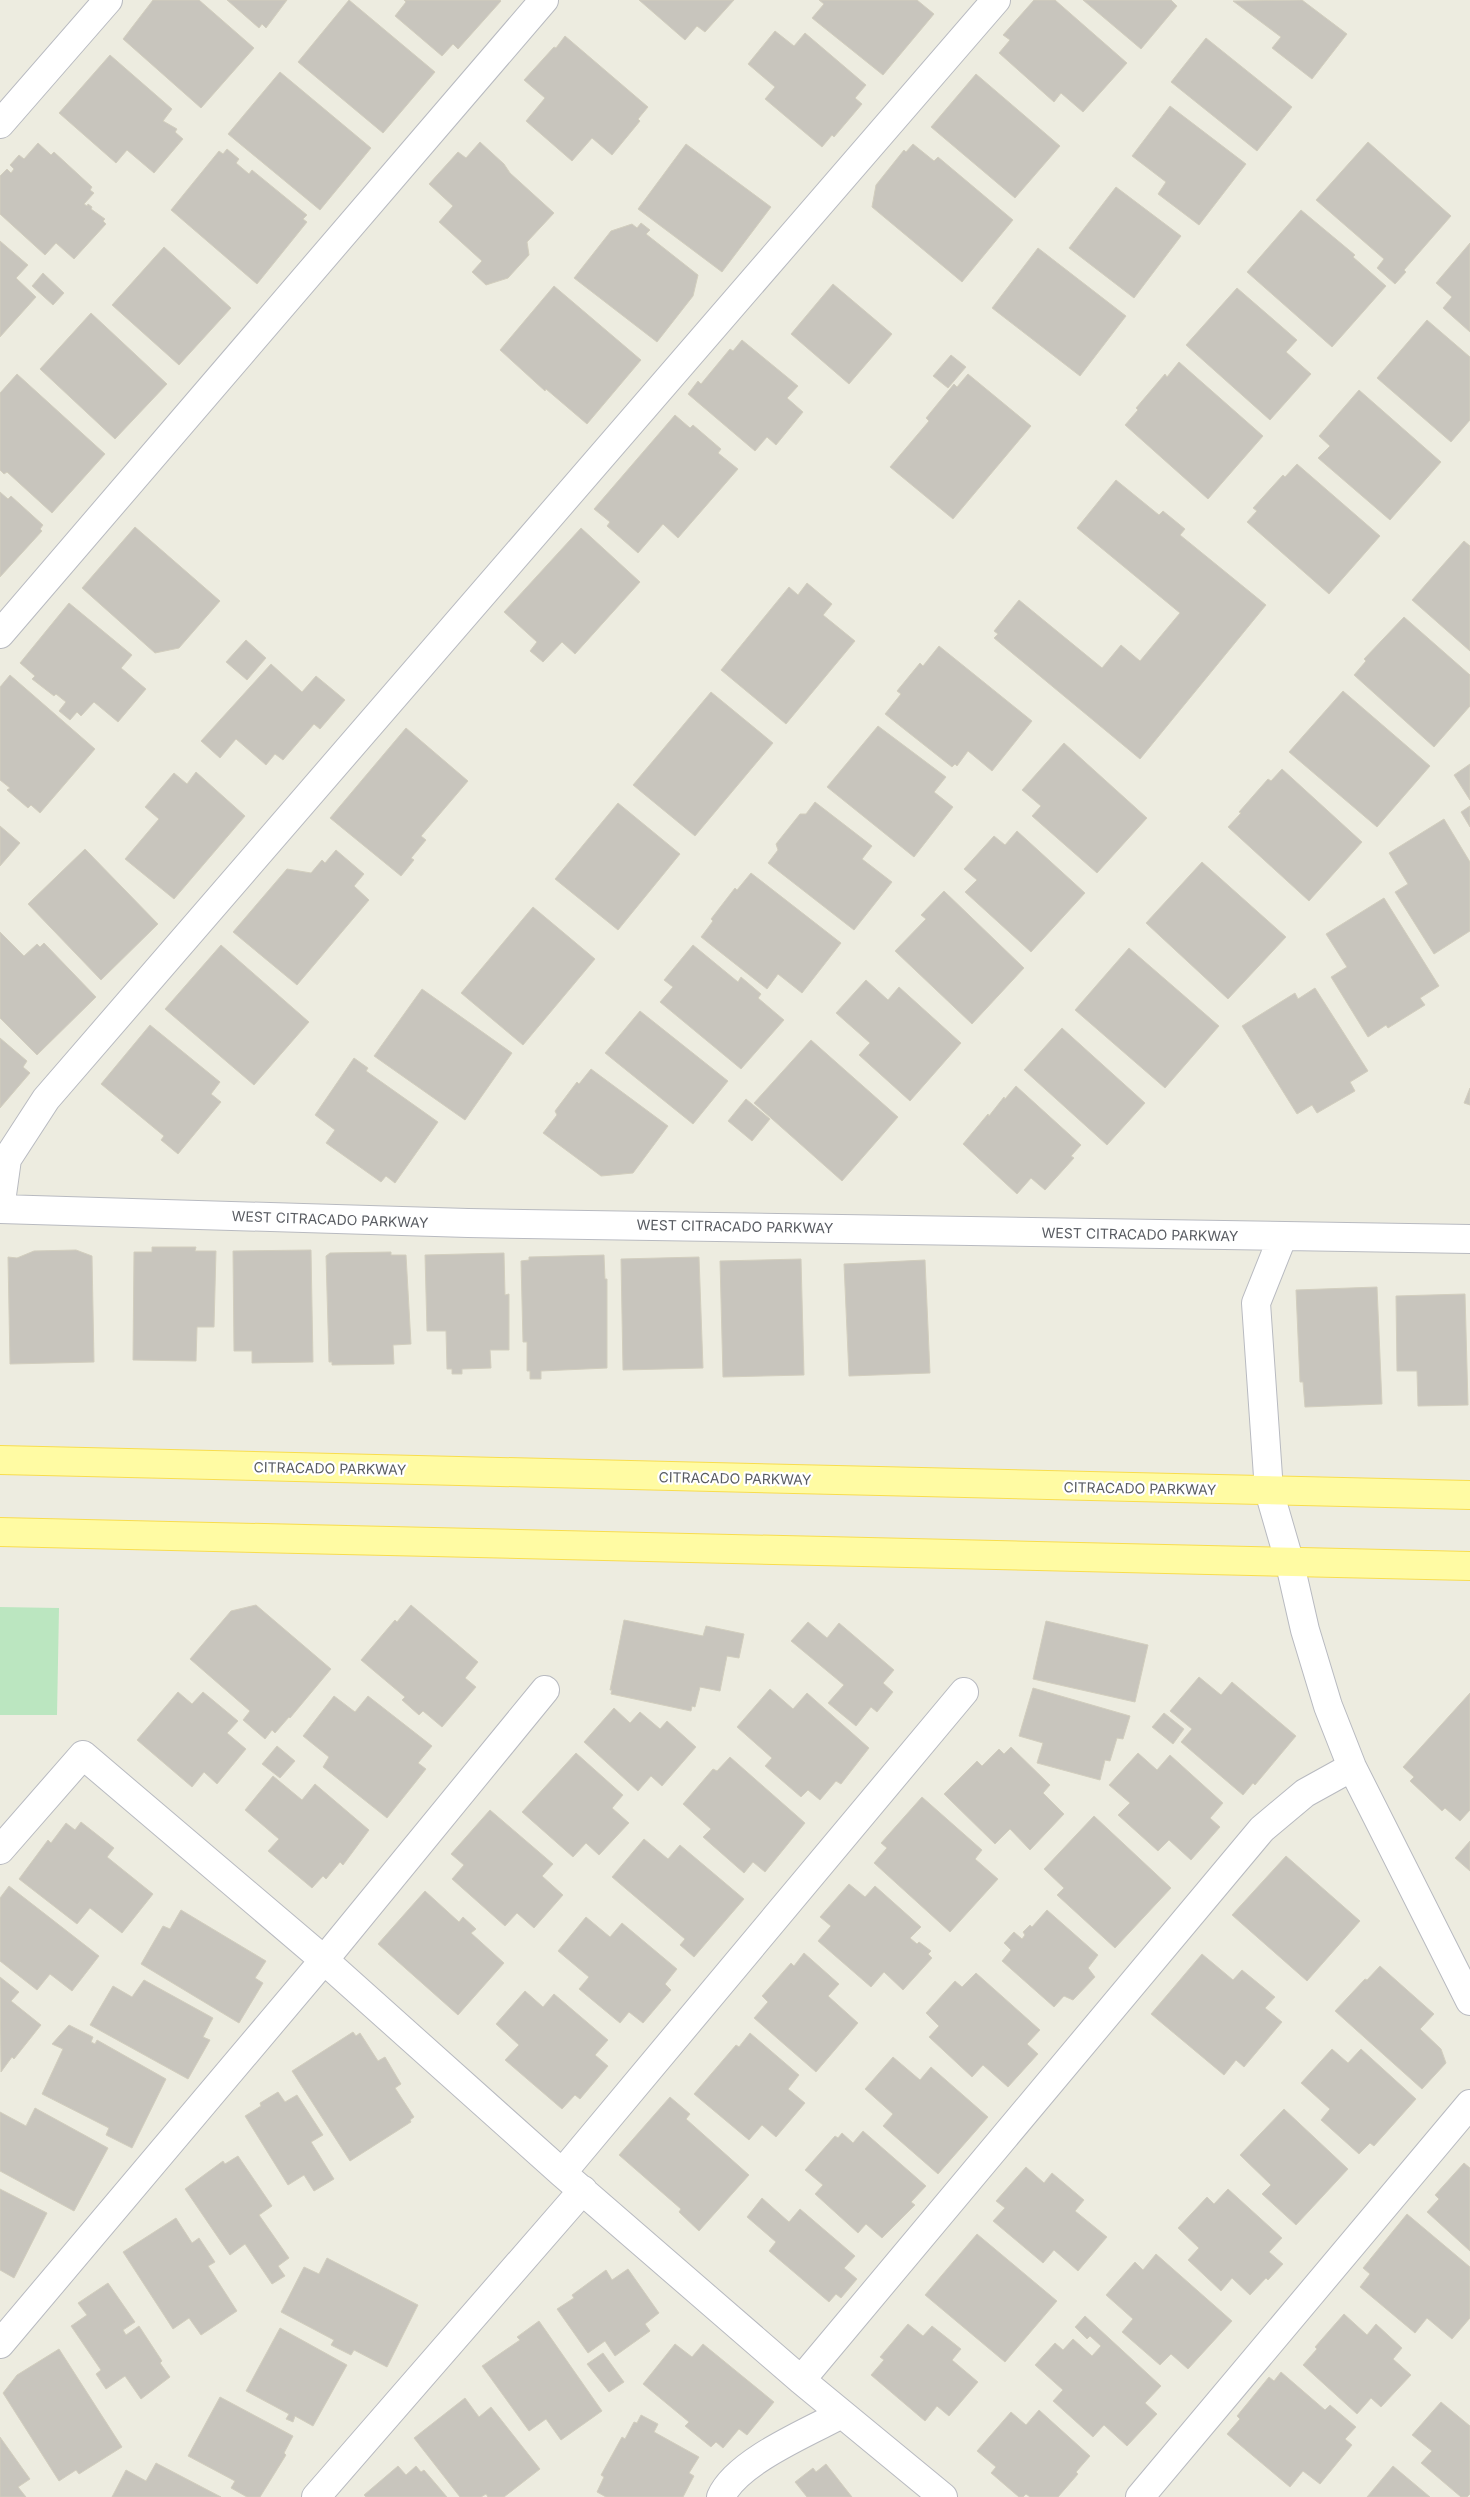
<svg xmlns="http://www.w3.org/2000/svg" width="1470" height="2497" font-family="Inter,sans-serif">
	<rect width="100%" height="100%" fill="#edece0"/>
	<path fill="#bbe6c0" d="M0 1607 59 1608 57 1715H0Z"/>
	<path fill="#c8c5bd" stroke="#d2cebe" d="M153 0H199L254 48 201 108 123 39Z
		M227 0H287L266 28 262 24 259 28Z
		M349 0 435 72 383 133 298 62Z
		M404 0H500L501 1 458 49 453 44 442 56 395 16 406 2Z
		M639 0H734L705 32 697 26 685 40Z
		M819 0H917L934 14 883 75 812 18 824 4Z
		M1034 0H1055L1127 63 1083 112 1061 93 1054 102 999 53 1010 40 1003 35Z
		M1083 0H1171L1177 6 1141 49Z
		M1302 0 1347 34 1312 79 1272 48 1281 37 1233 1Z
		M775 31 794 46 805 33 866 85 855 98 862 104 834 137 832 135 822 147 765 99 775 87 748 64Z
		M565 36 648 107 638 119 640 121 612 155 592 138 572 161 526 121 545 98 524 80 554 47 556 48Z
		M1206 38 1292 107 1257 151 1171 82Z
		M110 55 172 109 163 121 177 129 175 132 183 139 154 173 127 150 116 163 59 113Z
		M280 72 371 148 320 210 228 134Z
		M976 74 1060 146 1015 198 931 127Z
		M1170 106 1246 164 1199 225 1158 194 1166 182 1132 156Z
		M480 142 504 164 510 173 554 213 527 242 529 255 508 278 486 285 472 272 482 261 439 222 453 206 429 184 458 152 466 158Z
		M1368 142 1451 216 1404 270 1406 272 1395 284 1377 268 1384 259 1316 200Z
		M38 143 51 155 54 152 92 187 90 190 94 193 84 204 87 206 88 204 92 207 91 209 105 219 103 221 106 224 74 259 56 243 45 255 0 214V176L7 169 11 173 14 169 10 165 19 155 24 159Z
		M686 144 771 207 722 272 638 209Z
		M913 144 934 161 938 157 1013 220 962 282 872 207 876 185 904 150 906 152Z
		M227 149 239 159 236 163 249 174 252 170 307 215 303 219 307 222 257 284 171 210 219 151 223 154Z
		M1116 187 1181 236 1134 298 1069 248Z
		M1301 210 1355 255 1353 257 1386 286 1332 347 1247 272Z
		M641 223 650 230 646 234 698 275 693 296 657 342 574 278 611 231 632 224 637 228Z
		M0 241 28 265 16 278 36 297 0 337Z
		M1470 243V332L1443 308 1452 297 1436 283Z
		M164 247 231 308 179 365 112 305Z
		M1038 248 1126 316 1080 376 992 308Z
		M43 273 64 293 53 305 32 286Z
		M833 284 892 334 849 384 791 334Z
		M554 286 641 360 587 424 546 389 545 391 500 350Z
		M1237 288 1297 340 1286 352 1311 374 1270 420 1186 345Z
		M91 313 167 384 115 439 40 369Z
		M1427 320 1470 357V420L1451 442 1377 378Z
		M742 340 798 386 787 398 803 412 776 445 767 437 755 451 688 394 698 381 701 384 730 349 733 351Z
		M951 355 966 367 948 388 933 376Z
		M1179 362 1263 436 1208 499 1125 425 1138 410 1136 408 1165 374 1167 377Z
		M17 374 105 454 52 513 7 472 4 474 0 470V393Z
		M968 374 1031 426 953 519 890 467 929 421 926 418 954 384 957 387Z
		M1359 390 1441 462 1390 520 1318 458 1330 446 1319 436Z
		M675 415 690 428 693 425 721 449 718 453 738 469 678 538 663 524 638 553 607 526 610 522 594 509Z
		M1297 464 1380 536 1329 594 1247 522 1257 511 1253 508 1283 475 1285 477Z
		M1116 480 1159 515 1163 511 1185 529 1180 535 1266 605 1140 759 994 638 998 634 994 631 1019 600 1102 668 1121 645 1140 661 1180 613 1077 528Z
		M0 492 8 499 11 496 43 525 40 529 42 531 0 577Z
		M135 527 220 601 179 648 155 653 82 588Z
		M581 528 640 582 575 654 562 642 543 662 530 651 537 642 504 612Z
		M1464 541 1470 546V651L1412 600Z
		M807 583 832 604 823 615 855 641 786 724 721 670 789 587 798 595Z
		M69 603 132 655 121 668 146 689 118 722 94 702 81 716 77 712 70 720 59 711 66 702 56 694 54 696 32 679 35 676 20 663Z
		M1404 617 1470 675V706L1434 747 1354 675 1366 661 1364 659Z
		M246 640 266 658 247 680 226 662Z
		M939 646 1032 721 992 771 968 751 957 766 955 764 952 767 885 714 901 694 897 691 920 663 923 666Z
		M271 664 302 692 316 676 345 700 320 729 314 724 283 760 275 754 266 765 236 739 220 758 201 741Z
		M10 675 95 749 40 813 31 805 28 808 7 790 10 788 0 780V687Z
		M1343 691 1430 766 1377 827 1289 752Z
		M711 692 773 743 695 836 633 785Z
		M878 726 946 777 934 792 953 807 914 857 827 787Z
		M406 728 468 781 421 836 426 840 411 858 414 860 401 876 330 818Z
		M1064 743 1147 818 1097 873 1032 816 1041 806 1022 790Z
		M1470 764V800L1454 775Z
		M1282 769 1362 842 1309 901 1228 827 1241 813 1239 812 1268 779 1271 781Z
		M196 772 245 816 174 899 125 859 159 819 145 807 174 773 187 784Z
		M815 802 872 846 862 859 892 882 854 930 768 863 778 850 776 844 800 814H806Z
		M618 803 680 854 618 930 555 879Z
		M1470 806V827L1461 812Z
		M1444 819 1470 862V931L1434 954 1395 892 1408 884 1389 853Z
		M0 826 20 843 0 866Z
		M1017 831 1085 893 1031 952 965 892 977 880 964 869 994 836 1005 845Z
		M85 849 158 924 101 980 28 904Z
		M336 850 364 874 354 886 369 900 297 985 233 932 287 869 311 873 322 860 325 863Z
		M1202 862 1286 937 1228 999 1146 923Z
		M751 873 841 943 802 993 778 974 767 989 701 937 713 921 711 919 735 888 737 890Z
		M944 891 1024 968 972 1024 895 951 926 919 921 915Z
		M1384 898 1439 986 1420 998 1425 1005 1388 1028 1386 1025 1368 1037 1331 977 1347 967 1326 934Z
		M533 907 595 959 523 1045 461 993Z
		M0 932 24 956 37 944 40 947 44 943 96 997 37 1055 0 1018Z
		M221 945 309 1022 254 1085 165 1009Z
		M693 945 738 982 741 977 761 994 758 998 784 1020 741 1069 660 1002 673 987 664 980Z
		M1129 948 1219 1026 1165 1088 1075 1010Z
		M866 980 888 1000 899 987 961 1043 910 1101 859 1055 870 1043 836 1013Z
		M1315 988 1368 1071 1350 1082 1355 1091 1317 1113 1312 1105 1297 1114 1242 1026 1295 993 1298 999Z
		M422 989 512 1053 465 1120 374 1056Z
		M640 1011 728 1081 693 1124 605 1053Z
		M150 1025 220 1082 211 1094 221 1102 178 1154 161 1140 164 1136 101 1084Z
		M1062 1028 1145 1103 1107 1145 1024 1070Z
		M0 1038 27 1061 23 1067 30 1073 0 1108Z
		M811 1040 898 1117 842 1181 754 1103Z
		M354 1058 368 1068 366 1071 438 1122 395 1183 386 1176 381 1182 326 1143 335 1130 315 1115Z
		M591 1069 668 1126 633 1173 601 1176 543 1133 557 1115 555 1111 577 1082 579 1084Z
		M1016 1086 1081 1145 1071 1156 1074 1158 1045 1190 1031 1178 1017 1194 963 1144 988 1114 989 1116 1004 1097 1005 1099Z
		M1470 1088V1105L1464 1103Z
		M746 1099 770 1119 752 1141 728 1121Z
		M152 1247H196L195 1251H216L214 1327H197L196 1361 133 1360 134 1252H152Z
		M76 1250 92 1256 94 1362 10 1364 8 1257 17 1258 34 1251Z
		M311 1250 313 1362 252 1363V1351H234L233 1251Z
		M391 1252V1255H406L411 1344 393 1345 394 1364 332 1365V1362H329L326 1256 330 1253Z
		M504 1253 505 1295 509 1294V1350H490L491 1368 462 1369V1374H452V1369H447L446 1331H427L425 1255Z
		M604 1255 605 1279H607V1368L541 1371V1379H530V1371H527V1342H523L521 1261 529 1260V1257Z
		M699 1257 703 1368 623 1370 621 1259Z
		M801 1259 804 1375 723 1377 720 1261Z
		M925 1260 930 1373 849 1376 844 1264Z
		M1377 1287 1382 1404 1305 1407 1303 1382H1300L1296 1290Z
		M1465 1294 1468 1405 1418 1406 1417 1371H1397L1396 1296Z
		M256 1605 331 1669 290 1718 289 1717 275 1733 272 1730 265 1739 243 1720 250 1711 190 1659 231 1611Z
		M411 1605 478 1662 465 1678 476 1687 442 1727 423 1711 419 1715 402 1700 405 1697 361 1660 395 1620 397 1622Z
		M624 1620 703 1636 706 1626 744 1634 739 1658 727 1656 720 1691 700 1687 695 1707 692 1706 691 1711 611 1694 612 1690H610Z
		M1046 1621 1148 1645 1135 1702 1033 1679Z
		M808 1622 827 1638 839 1623 894 1670 883 1683 893 1692 877 1712 871 1707 856 1726 828 1703 844 1685 791 1641Z
		M1199 1677 1221 1695 1232 1682 1296 1736 1255 1785 1253 1783 1243 1795 1181 1742 1192 1729 1170 1711Z
		M1033 1688 1130 1716 1123 1739 1117 1738 1110 1761 1105 1760 1100 1780 1037 1763 1043 1743 1019 1736Z
		M770 1689 793 1709 807 1693 869 1748 841 1784 836 1781 820 1800 808 1790 801 1797 765 1766 772 1758 737 1727Z
		M178 1692 192 1704 203 1692 238 1721 227 1733 246 1749 217 1784 204 1772 192 1787 137 1740Z
		M1470 1693V1810L1460 1821 1445 1808 1442 1811 1410 1781 1414 1777 1403 1767Z
		M334 1696 355 1712 368 1696 432 1746 418 1763 426 1769 387 1818 323 1767 329 1757 303 1736Z
		M614 1708 630 1723 640 1712 660 1729 667 1721 696 1747 662 1786 651 1776 638 1791 584 1742Z
		M1164 1713 1184 1729 1173 1744 1152 1727Z
		M277 1746 295 1761 280 1778 262 1764Z
		M1011 1747 1050 1785 1043 1793 1064 1814 1030 1850 1010 1829 995 1844 944 1794 977 1761 982 1766 999 1749 1004 1754Z
		M576 1753 623 1795 612 1808 629 1823 599 1855 586 1843 573 1857 522 1812Z
		M1138 1753 1157 1770 1170 1755 1223 1803 1210 1818 1220 1827 1191 1860 1169 1840 1158 1851 1118 1815 1130 1803 1109 1785Z
		M730 1757 805 1823 765 1872 753 1862 744 1873 703 1837 711 1829 683 1804 713 1769 717 1771Z
		M273 1776 302 1800 315 1784 369 1830 343 1865 340 1862 326 1879 323 1876 312 1888 268 1851 279 1839 245 1810Z
		M922 1797 982 1850 975 1859 998 1879 950 1932 874 1863 887 1848 881 1843Z
		M490 1810 553 1864 542 1876 563 1895 534 1928 517 1913 505 1926 452 1879 464 1865 451 1854Z
		M1094 1816 1171 1888 1115 1948 1057 1895 1064 1888 1044 1869Z
		M81 1822 114 1848 107 1857 153 1894 122 1933 90 1908 77 1924 19 1879 48 1840 51 1843 66 1823 75 1830Z
		M644 1839 668 1859 680 1845 744 1899 694 1957 680 1945 685 1939 612 1877Z
		M1470 1841V1871L1455 1858Z
		M1286 1856 1360 1921 1307 1981 1232 1915Z
		M849 1884 865 1897 875 1886 921 1927 910 1938 917 1944 919 1942 931 1951 928 1954 932 1958 903 1990 884 1972 871 1987 818 1941 831 1926 820 1917Z
		M9 1886 99 1956 72 1991 50 1974 37 1990 0 1961V1898Z
		M425 1891 459 1922 463 1917 476 1929 471 1933 504 1963 458 2015 378 1944Z
		M181 1910 266 1961 255 1978 263 1983 239 2023 141 1964 163 1926 170 1929Z
		M1047 1910 1098 1955 1088 1968 1095 1977 1073 2000 1064 1996 1054 2007 1002 1961 1011 1950 1004 1943 1014 1932 1022 1939 1025 1935 1023 1932 1030 1925 1032 1927Z
		M586 1917 610 1937 622 1923 677 1969 665 1984 671 1990 643 2023 629 2012 620 2023 579 1989 589 1977 558 1951Z
		M804 1953 839 1984 828 1996 858 2023 816 2072 754 2018 768 2002 762 1996 791 1963 794 1966Z
		M1202 1954 1233 1980 1242 1970 1275 1997 1265 2008 1282 2022 1244 2067 1236 2060 1224 2075 1151 2014Z
		M1380 1966 1434 2014 1420 2029 1441 2049 1446 2063 1422 2089 1335 2011 1365 1979 1367 1980Z
		M976 1973 1040 2030 1027 2044 1038 2054 1008 2087 983 2065 972 2077 929 2037 939 2026 926 2013 955 1981 962 1987Z
		M0 1977 19 1992 11 2001 41 2025 14 2059 12 2057 1 2072Z
		M144 1980 213 2018 203 2037 210 2040 188 2079 90 2025 113 1986 132 1997Z
		M525 1991 543 2007 554 1994 608 2040 595 2055 608 2066 580 2099 575 2095 562 2109 505 2060 519 2045 496 2024Z
		M69 2025 93 2037 91 2042 95 2044 97 2040 166 2079 132 2148 106 2135 109 2128 42 2094 63 2049 52 2044Z
		M353 2032 356 2036 360 2033 378 2061 385 2057 401 2084 395 2088 414 2117 410 2120 411 2122 350 2161 292 2071Z
		M750 2033 799 2075 788 2089 805 2103 776 2137 762 2125 749 2140 694 2094 736 2045 739 2047Z
		M1332 2049 1348 2063 1361 2049 1416 2099 1374 2146 1370 2143 1359 2154 1321 2120 1330 2109 1301 2083Z
		M893 2057 920 2080 931 2067 988 2117 938 2174 883 2126 893 2114 865 2089Z
		M278 2092 285 2102 297 2095 323 2135 311 2142 334 2179 314 2191 304 2175 288 2185 245 2116 261 2106 260 2103Z
		M670 2097 690 2114 686 2119 749 2175 699 2231 679 2212 681 2209 619 2155Z
		M35 2108 108 2148 74 2211 0 2171V2112L26 2126Z
		M1284 2109 1348 2169 1296 2225 1262 2194 1271 2185 1240 2155Z
		M863 2131 926 2186 911 2202 915 2205 882 2238 866 2224 858 2233 815 2194 823 2185 805 2170 835 2136 838 2138 842 2133 853 2143Z
		M238 2156 272 2206 259 2215 289 2258 278 2266 285 2276 272 2284 245 2244 230 2255 185 2189 223 2161 225 2164Z
		M1464 2163 1470 2168V2251L1427 2212 1439 2199 1435 2195Z
		M1026 2167 1044 2183 1052 2173 1084 2200 1075 2211 1107 2237 1078 2271 1054 2250 1043 2263 993 2221 1005 2208 996 2201Z
		M0 2189 47 2213 14 2278 0 2270Z
		M1228 2189 1282 2238 1269 2252 1283 2264 1268 2280 1266 2278 1250 2295 1232 2278 1221 2291 1188 2260 1199 2248 1178 2228 1207 2197 1214 2204Z
		M762 2198 789 2222 800 2209 855 2256 844 2268 857 2279 841 2298 836 2294 829 2302 769 2251 776 2242 747 2217Z
		M1407 2214 1470 2267V2318L1452 2339 1427 2318 1415 2333 1360 2287 1370 2274 1363 2268Z
		M176 2218 192 2243 199 2238 215 2262 208 2266 237 2311 201 2335 189 2318 173 2329 123 2252Z
		M977 2234 1057 2301 1005 2362 925 2295Z
		M1156 2254 1232 2321 1188 2369 1171 2354 1160 2365 1122 2332 1133 2319 1106 2295 1135 2262 1143 2270Z
		M327 2258 418 2305 387 2367 354 2350 351 2355 331 2345 334 2340 281 2312 304 2267 319 2274Z
		M628 2269 659 2313 645 2324 650 2331 615 2356 605 2341 588 2353 557 2309 574 2298 572 2295 606 2270 612 2280Z
		M108 2283 135 2322 123 2330 126 2335 139 2326 162 2361 160 2363 170 2377 141 2399 125 2376 106 2389 96 2374 101 2370 71 2326 87 2315 78 2303Z
		M1344 2314 1367 2335 1376 2324 1402 2348 1393 2359 1411 2375 1381 2407 1371 2398 1357 2414 1303 2365 1317 2349 1315 2347Z
		M1085 2316 1161 2386 1145 2403 1157 2414 1127 2446 1104 2425 1093 2437 1053 2401 1063 2390 1035 2365 1055 2343 1063 2350 1073 2339 1092 2356 1101 2346 1090 2336 1087 2339 1075 2327Z
		M539 2321 602 2411 561 2440 546 2419 529 2431 482 2366 520 2340 517 2337Z
		M908 2324 923 2336 932 2326 961 2349 952 2360 978 2382 949 2416 937 2406 925 2421 871 2375 884 2360 880 2357Z
		M280 2328 347 2365 313 2426 295 2416 293 2422 286 2419 289 2414 246 2391Z
		M675 2344 692 2357 703 2344 774 2402 747 2435 739 2429 723 2448 716 2442 711 2447 685 2426 689 2422 643 2384Z
		M59 2349 122 2447 79 2474 76 2470 59 2481 3 2393 17 2375Z
		M603 2353 624 2382 609 2392 587 2364Z
		M1281 2372 1325 2410 1330 2405 1356 2427 1345 2439 1352 2445 1320 2484 1303 2471 1290 2487 1227 2434 1240 2419 1237 2416 1269 2377 1274 2381Z
		M220 2397 293 2436 284 2453 286 2455 260 2497H247L231 2488 235 2481 188 2456Z
		M465 2398 479 2417 491 2407 540 2469 504 2497H488L486 2494 481 2497H460L414 2438Z
		M1441 2402 1470 2426V2494L1467 2497H1461L1421 2463 1432 2451 1412 2435Z
		M1039 2410 1090 2456 1076 2472 1078 2474 1058 2497H1030L1026 2494 1023 2497H1019L991 2473 996 2467 977 2451 1011 2412 1026 2425Z
		M641 2415 658 2424 654 2432 699 2457 689 2473 694 2476 683 2497H606L597 2492 604 2477 601 2475 622 2437 625 2439 634 2422 637 2423Z
		M0 2437 30 2479 18 2487 26 2497H0Z
		M156 2463 221 2497H112L126 2470 146 2481Z
		M826 2464 852 2497H807L795 2482 813 2468 816 2472Z
		M398 2466 406 2475 416 2466 421 2472 424 2470 447 2497H366L364 2495Z
		M1393 2466 1430 2497H1367Z"/>
	<g fill="none" stroke-linecap="round" stroke-linejoin="round">
		<defs>
			<path id="minor" d="M996 0 46 1099 7 1159 0 1209 468 1223 1470 1239
				M0 124 108 0
				M0 634 544 0
				M1282 1238 1256 1303 1269 1491 1289 1560 1305 1630 1328 1706 1352 1767 1470 2001
				M0 1850 83 1755 324 1960 562 2173 801 2380 943 2497
				M562 2173 964 1692
				M0 2344 324 1960 545 1690
				M801 2380 1262 1829 1305 1793 1352 1767
				M316 2497 583 2190
				M721 2497C736 2462 808 2432 842 2414
				M1140 2497 1470 2104"/>
			<path id="major" d="M0 1460 1470 1495
				M0 1532 1470 1566"/>
		</defs>
		<use href="#minor" stroke="#b8bac0" stroke-width="30"/>
		<use href="#major" stroke="#f8dd4e" stroke-width="30"/>
		<use href="#minor" stroke="#fff" stroke-width="28"/>
		<use href="#major" stroke="#fffba3" stroke-width="28"/>
	</g>
	<g text-anchor="middle" dominant-baseline="central" stroke-width="4.5" stroke-linejoin="round" paint-order="stroke">
		<g font-size="14" fill="#595c62" stroke="#fff">
			<text transform="translate(330 1219) rotate(2)">WEST CITRACADO PARKWAY</text>
			<text transform="translate(735 1226) rotate(1)">WEST CITRACADO PARKWAY</text>
			<text transform="translate(1140 1234) rotate(1)">WEST CITRACADO PARKWAY</text>
			<text transform="translate(330 1468) rotate(1)">CITRACADO PARKWAY</text>
			<text transform="translate(735 1478) rotate(1)">CITRACADO PARKWAY</text>
			<text transform="translate(1140 1488) rotate(1)">CITRACADO PARKWAY</text>
		</g>
	</g>
</svg>
